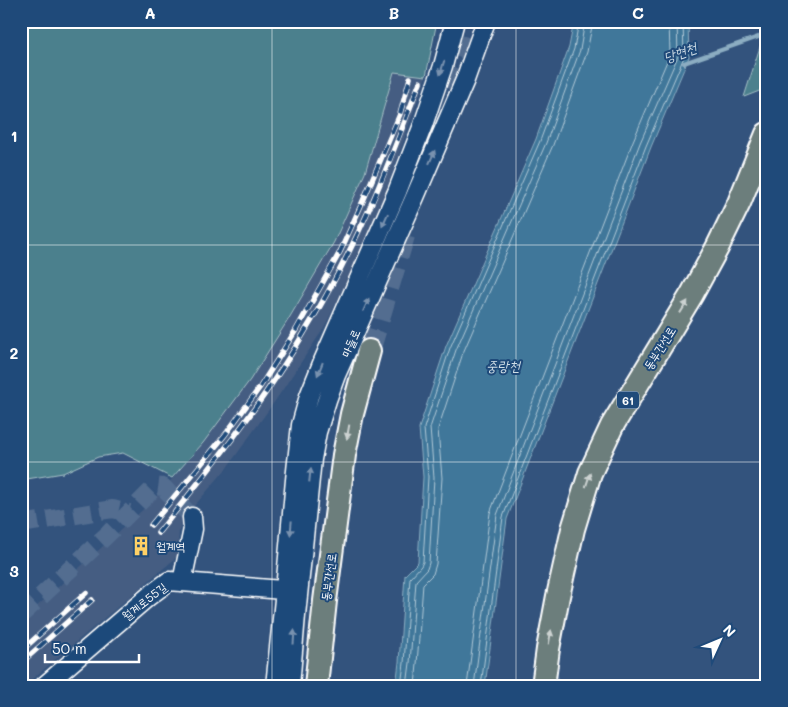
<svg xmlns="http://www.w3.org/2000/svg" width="788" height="707" font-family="Mali,'Poor Story',sans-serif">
	<rect width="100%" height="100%" fill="#33537d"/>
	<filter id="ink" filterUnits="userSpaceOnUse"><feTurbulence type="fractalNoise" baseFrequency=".02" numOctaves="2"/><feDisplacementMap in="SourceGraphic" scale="10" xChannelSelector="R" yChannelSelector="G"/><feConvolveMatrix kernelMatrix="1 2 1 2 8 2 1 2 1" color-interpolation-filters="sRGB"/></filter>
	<g filter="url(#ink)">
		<path fill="#455d82" d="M394 71 426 76 375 224 324 328 275 401 226 469 184 518 179 532 177 557 24 686H21V621L148 505 173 478 203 443 288 320 334 242 365 173Z"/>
		<path fill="#4c808d" stroke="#a6c0c6" d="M21 21H437L426 76 394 72 365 173 334 242 288 320 250 380 203 443 172 478 123 453 98 457 63 473 21 480Z
			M767 25V88L744 97Z"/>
		<path fill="#3f779a" stroke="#8cadc2" d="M574 21H688L689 57 651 147 507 519 485 686H396L399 662 405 575 418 562 423 477 419 428 446 346 536 139 569 47Z"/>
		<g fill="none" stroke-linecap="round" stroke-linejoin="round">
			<path stroke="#b2c9d7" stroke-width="1" d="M401 686 404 663 410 578 421 566 423 562 428 477 424 428 450 348 540 141 574 49 579 21
				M407 686 410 663 416 581 427 569 429 563 434 478 430 428 456 350 546 143 580 50 585 21
				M415 686 417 664 423 584 433 574 436 564 442 478 438 429 463 353 553 145 587 52 593 21
				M467 686 490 513 633 141 670 54 669 21
				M474 686 497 515 640 143 678 56 677 21
				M481 686 503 517 646 146 684 57 683 21"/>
			<path stroke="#8cadc2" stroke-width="4" d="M684 63 767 34"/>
			<path stroke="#526d90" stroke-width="18" stroke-dasharray="18 9" stroke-linecap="butt" d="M21 524 113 509 129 513
				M21 615 108 534 156 486 163 487 192 517"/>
			<path stroke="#526d90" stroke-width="22" stroke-dasharray="22 11" stroke-linecap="butt" d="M453 90 474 21
				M369 351 406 229"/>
			<defs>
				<path id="secondary" d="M182 582 193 529 192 517
					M44 686 149 596 169 581 295 591
					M275 686 285 590 295 480 301 425 309 396 323 361 397 192 423 125 443 66 455 21
					M290 686 296 615 312 459 317 432 327 400 336 375 415 197 465 80 486 21"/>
				<path id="highway" d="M316 686 325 601 344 455 352 414 369 351
					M543 686 548 649 558 596 573 529 590 473 612 426 692 294 717 248 739 203 767 134"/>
			</defs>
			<use href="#secondary" stroke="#fff" stroke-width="21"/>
			<use href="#highway" stroke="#fff" stroke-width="26"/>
			<use href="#secondary" stroke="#1f4a7a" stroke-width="18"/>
			<use href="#highway" stroke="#6c7e7c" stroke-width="22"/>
			<defs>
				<path id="rail" d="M151 525 225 435 260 387 296 330 340 252 363 201 400 114 410 78
					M158 533C210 469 262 404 304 333 324 301 342 267 358 233 382 184 400 133 420 82
					M21 651 86 593
					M21 663 92 600"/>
			</defs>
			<use href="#rail" stroke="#fff" stroke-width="5.5"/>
			<use href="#rail" stroke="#1f4a7a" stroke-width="4" stroke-dasharray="11" stroke-linecap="butt"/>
		</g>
		<defs><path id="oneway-solid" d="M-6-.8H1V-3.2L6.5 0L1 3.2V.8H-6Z" transform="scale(1.25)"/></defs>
		<g fill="#7992af">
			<use href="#oneway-solid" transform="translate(442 68) rotate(107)"/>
			<use href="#oneway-solid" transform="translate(432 157) rotate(-67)"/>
			<use href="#oneway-solid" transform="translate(385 220) rotate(114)"/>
			<use href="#oneway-solid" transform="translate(366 305) rotate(-66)"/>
			<use href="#oneway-solid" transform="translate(320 369) rotate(112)"/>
			<use href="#oneway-solid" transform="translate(310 475) rotate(-84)"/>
			<use href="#oneway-solid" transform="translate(291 528) rotate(95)"/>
			<use href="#oneway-solid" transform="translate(294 637) rotate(-86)"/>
		</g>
		<g fill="#ccd2d1">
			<use href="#oneway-solid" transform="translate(684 307) rotate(-58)"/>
			<use href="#oneway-solid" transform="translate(348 432) rotate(100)"/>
			<use href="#oneway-solid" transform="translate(588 480) rotate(-72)"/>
			<use href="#oneway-solid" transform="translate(550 637) rotate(-80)"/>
		</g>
	</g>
	<path fill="none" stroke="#fff" stroke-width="1" stroke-opacity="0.55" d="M272 21V686M516 21V686M21 245H767M21 462H767"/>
	<defs>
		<symbol id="building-bare" viewBox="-9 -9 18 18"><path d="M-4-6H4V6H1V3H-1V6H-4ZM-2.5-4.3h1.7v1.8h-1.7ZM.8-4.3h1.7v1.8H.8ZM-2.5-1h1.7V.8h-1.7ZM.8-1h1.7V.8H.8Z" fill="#ffd166" stroke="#1f4a7a" stroke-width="2.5" paint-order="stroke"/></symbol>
	</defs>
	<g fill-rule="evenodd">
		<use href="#building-bare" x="127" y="532" width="28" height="28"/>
	</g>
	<g text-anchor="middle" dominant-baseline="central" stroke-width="4" stroke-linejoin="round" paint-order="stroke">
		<rect fill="#1f4a7a" stroke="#bcc9d7" stroke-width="1" x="617" y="391.5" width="22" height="17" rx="4"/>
		<g font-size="11" font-weight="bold" fill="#fff">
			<text x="628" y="400">61</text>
		</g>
		<g font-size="12" fill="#fff" stroke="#1f4a7a">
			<text transform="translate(350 343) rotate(-66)">마들로</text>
			<text transform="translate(659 348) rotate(-58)">동부간선로</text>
			<text transform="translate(328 577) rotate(-82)">동부간선로</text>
			<text transform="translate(144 601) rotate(-38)">월계로55길</text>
		</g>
		<g font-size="12" fill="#fff" stroke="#1f4a7a" text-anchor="start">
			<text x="156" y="546">월계역</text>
		</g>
		<g font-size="14" font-style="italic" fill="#cfdde6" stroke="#1f4a7a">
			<text transform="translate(680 52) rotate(-19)">당현천</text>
			<text x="503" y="365">중랑천</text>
		</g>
	</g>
	<rect width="788" height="707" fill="none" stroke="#1f4a7a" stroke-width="55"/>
	<g transform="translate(720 640) rotate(46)" stroke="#1f4a7a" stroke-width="4" paint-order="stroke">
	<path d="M0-4L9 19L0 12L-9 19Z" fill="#ffffff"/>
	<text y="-8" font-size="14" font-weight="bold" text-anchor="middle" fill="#ffffff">N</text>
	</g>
	<path d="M45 654v8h94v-8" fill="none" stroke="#ffffff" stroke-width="2.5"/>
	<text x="52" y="654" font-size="15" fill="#ffffff" stroke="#1f4a7a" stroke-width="4" paint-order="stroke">50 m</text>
	<rect x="28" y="28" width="732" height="652" fill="none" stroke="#fff" stroke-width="2"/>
	<g font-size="16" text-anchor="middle" font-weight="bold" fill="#fff">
		<text x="150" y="19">A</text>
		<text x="394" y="19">B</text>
		<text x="638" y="19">C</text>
		<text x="14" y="142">1</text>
		<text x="14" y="359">2</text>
		<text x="14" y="577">3</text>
	</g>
</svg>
